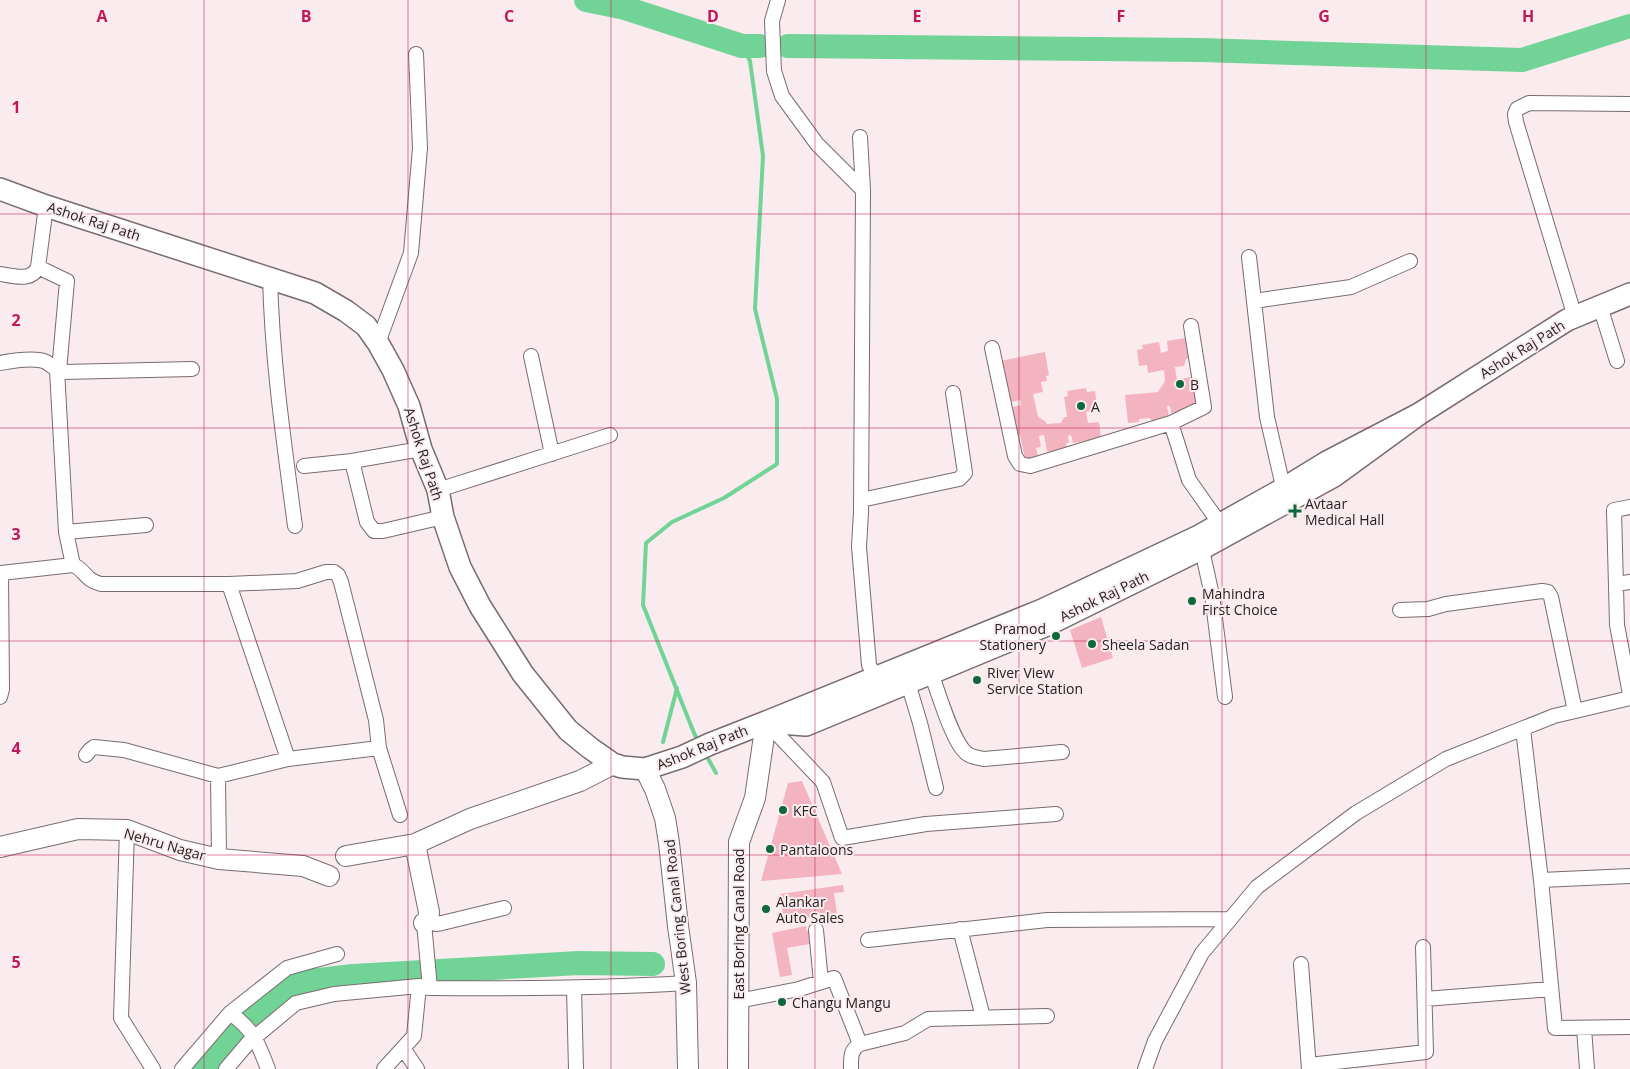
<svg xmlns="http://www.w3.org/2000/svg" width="1630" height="1069" font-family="'Open Sans',sans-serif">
	<rect width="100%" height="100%" fill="#faecee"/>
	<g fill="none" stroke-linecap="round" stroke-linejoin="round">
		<path stroke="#72d396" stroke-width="4" d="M663 742 677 688
			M699 743 694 733 643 605 646 543 672 522 724 498 777 464V399L755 309 763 156 750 61 742 46
			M705 753 716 773"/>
		<path stroke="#72d396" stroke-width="24" d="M586 0 625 8 742 46H760
			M788 46 1201 50 1522 60 1630 26
			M202 1069 267 1003 302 982 353 976 579 963 653 964"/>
	</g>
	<path fill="#f3b3c0" d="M1185 338 1189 358 1186 359 1184 366 1175 367 1177 380 1195 376 1199 408 1171 413 1170 406H1167L1169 418 1152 421 1150 418 1139 419V422L1128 423 1125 395 1158 392 1165 381 1164 370 1148 373 1147 365 1139 366 1137 350 1143 349 1142 345 1159 342 1161 353 1168 351 1167 341Z
		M1045 352 1049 375 1046 376 1047 381 1041 382 1043 392 1033 394 1038 417 1045 421 1047 424 1061 423 1064 417H1067L1064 397 1068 396 1067 391 1086 388 1087 392 1095 391 1098 411 1086 412 1088 423 1099 422 1101 438 1073 443 1071 435 1068 436 1069 443H1066L1068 452 1051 455V452L1047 451 1044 435 1039 436 1041 447 1036 448 1038 456 1025 459 1020 435H1015L1009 408 1021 405 1020 400 1006 403 1005 398 1010 397 1008 387 1005 388 1000 361Z
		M1101 617 1113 658 1082 668 1070 630Z
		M802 781 842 874 761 881 788 783Z
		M843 885 844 892 834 893 837 913 784 921 780 894Z
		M806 926 807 931 812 930 815 943 787 948 792 975 780 977 772 933Z"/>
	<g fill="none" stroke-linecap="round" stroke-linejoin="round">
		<defs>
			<path id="street" d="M778 0 772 21 774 71 782 96 817 144 863 190
				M860 137 863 190 861 512 859 547 869 665 876 678
				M1249 257 1267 417 1285 495
				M38 267 67 281 59 371
				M0 274C13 276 32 282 38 267L46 206
				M270 277C272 361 284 443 295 526
				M1254 301 1351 287 1410 261
				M1600 306 1617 361
				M1575 317 1516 122 1515 114 1517 109 1529 103 1630 104
				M378 343 411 253 420 148 416 54
				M992 348 1015 456 1020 464 1030 466 1171 423 1189 480 1220 524
				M531 356 552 454
				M0 363C11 361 36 357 46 362 52 365 55 371 63 372L192 369
				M57 370 66 532 73 565
				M1171 423 1204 407 1191 326
				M352 461 367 522 374 531H383L443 517
				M304 466 352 461 421 449
				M438 490 610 435
				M861 500 959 479 965 473 953 393
				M1630 507 1614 510 1617 625 1630 694
				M66 532 146 525
				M1200 541 1212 595 1225 697
				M229 584 288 759 379 748
				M1616 584 1630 582
				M1400 610 1428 609 1446 604 1542 591 1548 592 1551 597 1575 711
				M931 673C938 691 952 741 966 753 971 757 978 758 984 759L1062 752
				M908 683 920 723 936 788
				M0 697 2 689 1 573 73 565C85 569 84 580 101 584H229L297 581 326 572H334L338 575 341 582 376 720 379 748 400 815
				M766 722 823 782 842 838 926 824 1056 814
				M1523 729 1541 880 1555 1028 1630 1027
				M86 755 90 750 94 747 124 750 218 776 288 759
				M218 776 219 859
				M127 830 121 1018 153 1069
				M1541 880 1630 876
				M428 921 436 924 442 923 504 908
				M424 923 430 988
				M960 929 983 1017
				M816 930 821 982
				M868 940 1047 920 1230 919
				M1301 964 1309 1069
				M574 988 576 1069
				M1425 999 1551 989
				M738 1001 799 989 834 978 860 1044
				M230 1013C254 1030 258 1043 268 1069
				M1584 1028 1587 1069
				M403 1048 417 1069
				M1309 1065 1426 1052 1423 947
				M182 1069 230 1013 287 968 337 954
				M226 1069 249 1042 296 1003 334 994 419 986 430 988C516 989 601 988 686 983
				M384 1069 414 1036 419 986
				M851 1069C851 1058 850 1050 860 1044L905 1033 928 1019 1047 1016
				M1145 1069 1155 1041 1202 953 1257 887 1356 813 1446 759 1554 716 1630 698"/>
			<path id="secondary" d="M645 769 655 789 665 818 669 843 678 926 686 983 688 1069
				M0 847 78 829 127 830 180 850 219 859 303 866 329 876
				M346 856 415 844
				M424 923 428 921 429 912 415 844 470 819 580 781 613 764
				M738 1069 739 842 755 798 766 722"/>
			<path id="primary" d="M0 189 46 206 315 293 346 311 366 326 378 343 393 370 409 406 421 449 438 490 443 517 460 567 480 606 523 674 568 730 590 748 613 764 622 767 645 769 682 757 710 744 766 722
				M1419 414 1327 462 1283 489 1199 536 1042 610 766 722 806 725 1047 625 1203 548 1334 476 1419 414 1567 320 1630 294"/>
		</defs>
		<use href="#street" stroke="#786c6e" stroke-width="16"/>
		<use href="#secondary" stroke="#786c6e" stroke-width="22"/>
		<use href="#primary" stroke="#786c6e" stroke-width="24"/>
		<use href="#street" stroke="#fff" stroke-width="14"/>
		<use href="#secondary" stroke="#fff" stroke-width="20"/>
		<use href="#primary" stroke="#fff" stroke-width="21"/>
	</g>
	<path fill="none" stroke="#c2185b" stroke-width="1" stroke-opacity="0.55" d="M204 0V1069M408 0V1069M611 0V1069M815 0V1069M1019 0V1069M1222 0V1069M1426 0V1069M0 214H1630M0 428H1630M0 641H1630M0 855H1630"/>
	<g fill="#0e683b" stroke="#faecee" stroke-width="2">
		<circle cx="1180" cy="384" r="5"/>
		<circle cx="1081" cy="406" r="5"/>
		<path d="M1292.5 503.5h5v5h5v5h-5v5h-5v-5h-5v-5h5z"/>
		<circle cx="1192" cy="601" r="5"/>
		<circle cx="1056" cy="636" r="5"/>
		<circle cx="1092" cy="644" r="5"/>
		<circle cx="977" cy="680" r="5"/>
		<circle cx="783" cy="810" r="5"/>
		<circle cx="770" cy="849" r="5"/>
		<circle cx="766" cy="909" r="5"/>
		<circle cx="782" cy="1002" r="5"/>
	</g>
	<g text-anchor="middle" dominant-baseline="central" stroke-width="4" stroke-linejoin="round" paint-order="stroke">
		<g font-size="14" fill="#262122" stroke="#faecee">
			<text transform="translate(94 221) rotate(18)">Ashok Raj Path</text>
			<text transform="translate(1522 349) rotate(-32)">Ashok Raj Path</text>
			<text transform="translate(424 454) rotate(72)">Ashok Raj Path</text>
			<text transform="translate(1104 596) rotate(-26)">Ashok Raj Path</text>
			<text transform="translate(702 747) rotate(-22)">Ashok Raj Path</text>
			<text transform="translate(165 844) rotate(16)">Nehru Nagar</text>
			<text transform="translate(677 917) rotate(-96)">West Boring Canal Road</text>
			<text transform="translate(738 924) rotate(-90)">East Boring Canal Road</text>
		</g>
		<g font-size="14" fill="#262122" stroke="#faecee" text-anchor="start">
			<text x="1190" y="384">B</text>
			<text x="1091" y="406">A</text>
			<text x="1305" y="503">Avtaar<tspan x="1305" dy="16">Medical Hall</tspan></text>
			<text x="1202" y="593">Mahindra<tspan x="1202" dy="16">First Choice</tspan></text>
			<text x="1046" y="628" text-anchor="end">Pramod<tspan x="1046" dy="16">Stationery</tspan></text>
			<text x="1102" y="644">Sheela Sadan</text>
			<text x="987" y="672">River View<tspan x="987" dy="16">Service Station</tspan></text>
			<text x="793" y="810">KFC</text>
			<text x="780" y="849">Pantaloons</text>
			<text x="776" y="901">Alankar<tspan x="776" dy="16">Auto Sales</tspan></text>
			<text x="792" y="1002">Changu Mangu</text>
		</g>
	</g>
	<g font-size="16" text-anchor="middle" font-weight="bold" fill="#c2185b" stroke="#faecee" stroke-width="4" stroke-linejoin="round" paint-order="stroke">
		<text x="102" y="22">A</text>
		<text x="306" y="22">B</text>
		<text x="509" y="22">C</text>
		<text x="713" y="22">D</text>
		<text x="917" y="22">E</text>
		<text x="1121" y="22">F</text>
		<text x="1324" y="22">G</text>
		<text x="1528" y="22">H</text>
		<text x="16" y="113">1</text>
		<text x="16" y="326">2</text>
		<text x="16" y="540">3</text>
		<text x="16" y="754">4</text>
		<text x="16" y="968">5</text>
	</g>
</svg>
